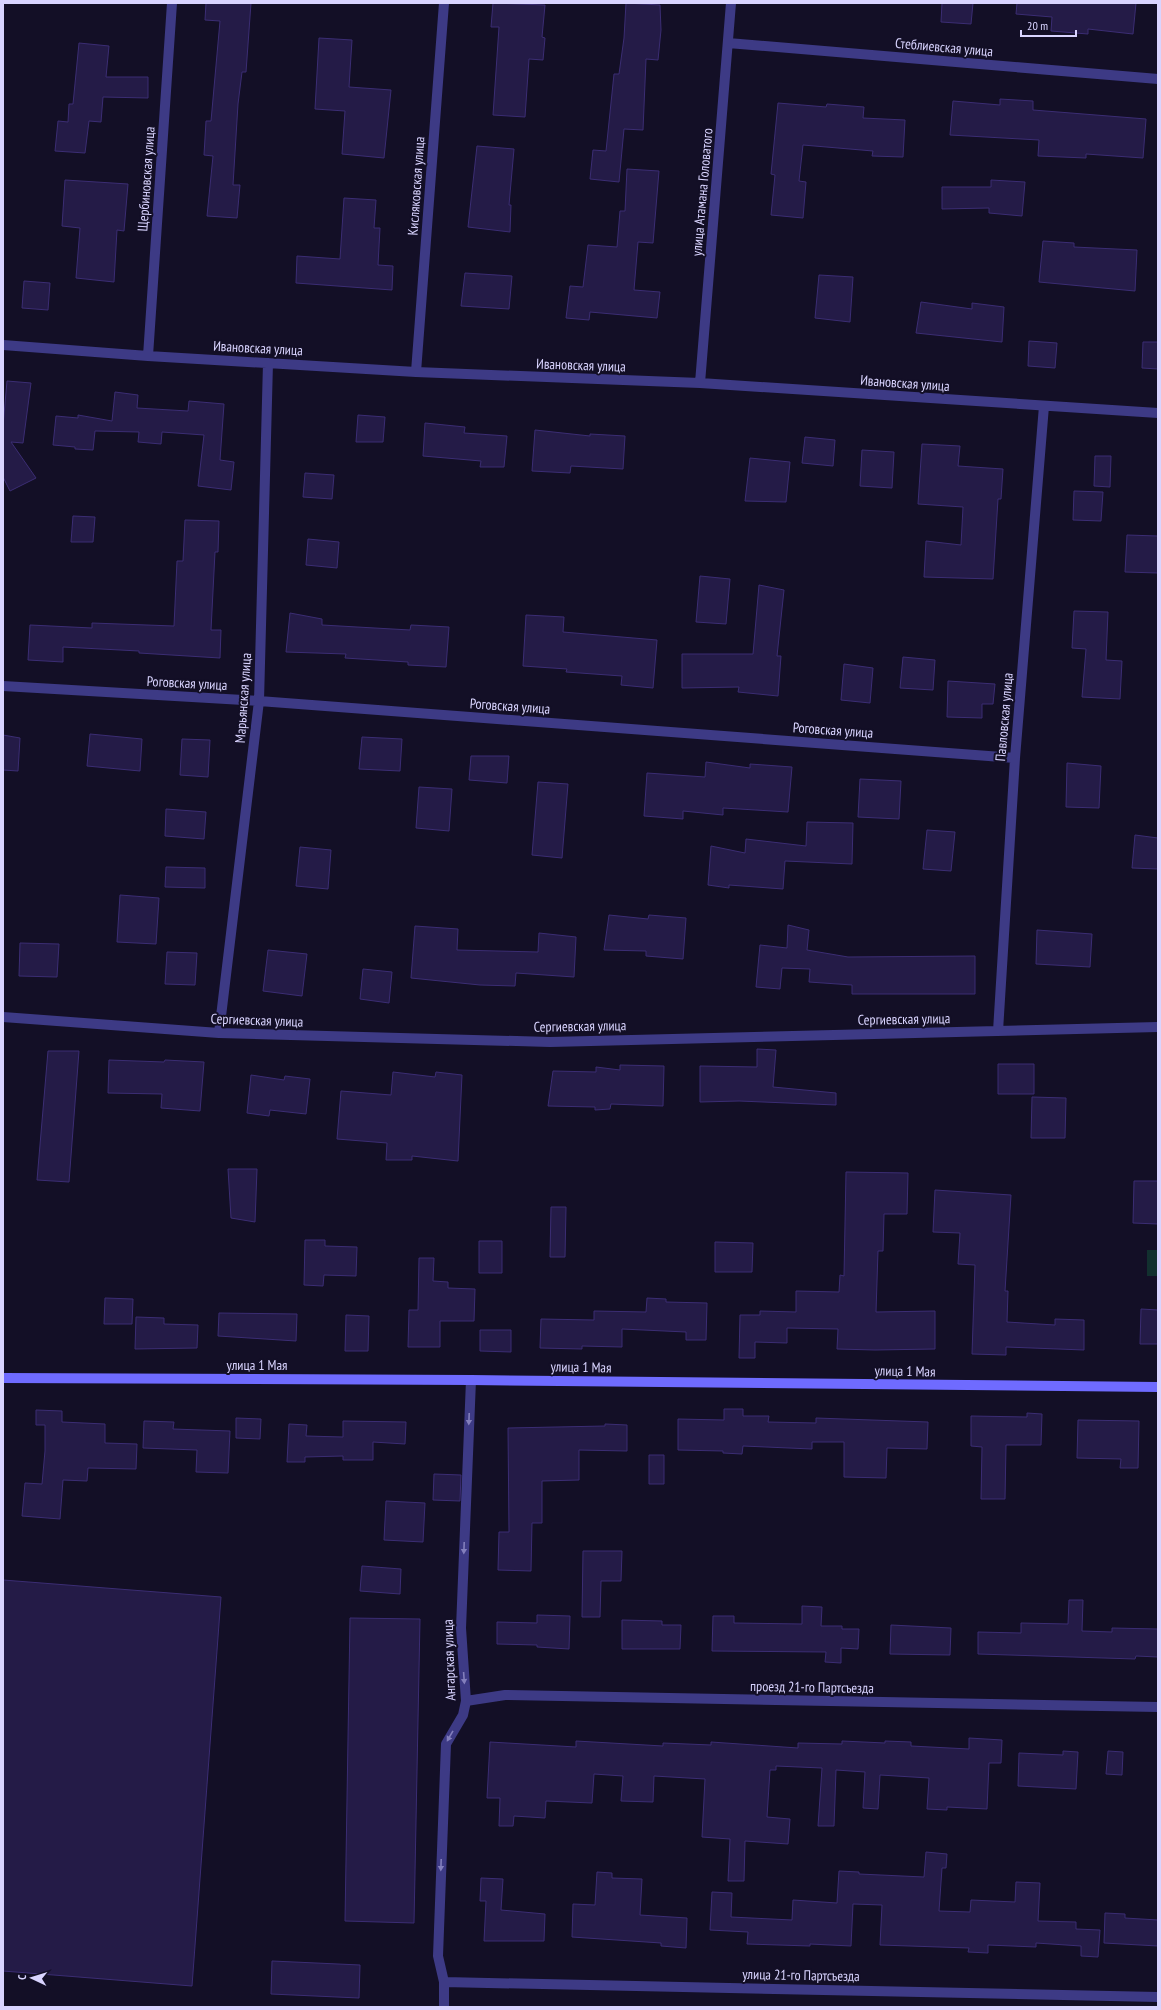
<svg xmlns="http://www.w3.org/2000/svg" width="1161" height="2010" font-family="'PT Sans Narrow',sans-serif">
	<rect width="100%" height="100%" fill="#130f26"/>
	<path fill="#12302f" d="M1147 1250H1158V1276H1147Z"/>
	<path fill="#241b47" stroke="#3b2d73" d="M206 3H251L246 72H242L238 104 233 185H240L237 218 207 216 213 156 204 155 206 121H211L220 21 205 20Z
		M493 3 545 5 542 37 545 38 543 60 529 59 525 117 493 115 499 27H491Z
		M626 3 660 5 661 30 658 60 646 59 643 130 624 129 619 182 590 179 593 150 606 151 614 74H619L624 38Z
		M942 3H973L971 24 941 22Z
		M1017 3H1136L1133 34 1088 29V34L1051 31 1052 17 1016 14Z
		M319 38 352 40 349 87 391 90 384 158 342 154 345 111 315 109Z
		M79 43 109 46 106 77H148V98L103 97 101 122 89 121 85 153 55 151 58 121 68 122 69 104H73Z
		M1000 99 1033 101V110L1146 119 1143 158 1086 154V158L1038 156 1039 140 950 135 953 101 1000 105Z
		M778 103 826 107 827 104 864 107 863 118 905 120 903 157 872 156 873 151 803 145 799 181 806 182 803 218 771 215 775 175 771 174Z
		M477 146 514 149 509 205H511L510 232 468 227Z
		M627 169 659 171 653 243 638 242 634 290 660 292 657 318 590 312 589 320 566 318 570 286 583 287 588 245 617 247 620 211H625Z
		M65 180 128 184 124 231 117 230 114 282 76 278 80 228 62 226Z
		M991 180 1025 182 1022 216 989 213V208L942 209V187H991Z
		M344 198 376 200 374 228H380L378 265 393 266 392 290 296 283 297 256 340 259Z
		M1043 241 1074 243V247L1137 250 1135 291 1039 282Z
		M465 273 512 276 509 309 461 306Z
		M819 275 853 277 850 322 815 318Z
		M24 281 50 283 48 310 22 308Z
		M921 302 972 309V303L1004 307 1002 342 916 333Z
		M1029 341 1057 343 1055 368 1028 366Z
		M1143 342H1158V369L1142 368Z
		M7 381 31 383 23 443 11 442 36 478 10 491 3 477V426Z
		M115 392 138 395 137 408 188 411 189 401 224 404 220 460 234 462 231 490 198 486 204 435 162 432 161 444 138 442 139 432 95 431 93 450 75 449V447L53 445 56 416 78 418V415L112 421Z
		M358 415 385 417 383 442H356Z
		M425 423 465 427 464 433 507 436 504 467H480L481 461 423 456Z
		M535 430 590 436V434L625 436 623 469 571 466 570 473 532 471Z
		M805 437 835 440 833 466 802 463Z
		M922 444 960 446 958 466 1003 469 1001 499H998L993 579 924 577 926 541 961 545 963 507 918 504Z
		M862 450 894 452 892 488 860 486Z
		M1095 456H1111L1110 487 1094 486Z
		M750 458 790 462 786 502 745 501Z
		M305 473 334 475 332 499 303 497Z
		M1074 491 1103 492 1101 521 1073 520Z
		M73 516 95 517 93 542H71Z
		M185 520 219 521 218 552H215L211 630H221L220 658 139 653V651L63 647V662L28 660 30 625 92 628V623L174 626 177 561H183Z
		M1127 535 1158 536V573L1125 572Z
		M308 539 339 542 337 568 306 565Z
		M700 576 730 579 726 624 696 622Z
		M759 585 784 590 777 656H781L778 696 738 692 739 687 682 688V654H753Z
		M1074 611 1108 612 1106 660 1122 661 1120 699 1082 697 1086 649 1072 648Z
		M290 613 322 619V625L410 630 411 625 449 627 446 667 408 665V662L345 658 346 654 286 652Z
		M526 615 564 617 563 632 657 640 653 688 621 685 622 676 566 672 567 669 523 666Z
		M903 657 935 660 933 690 900 688Z
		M844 664 873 668 870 703 841 700Z
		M948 681 995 684 993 704H982V718L947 717Z
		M90 734 142 739 140 771 87 766Z
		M3 735 20 738 18 771 3 770Z
		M362 737 402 739 400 771 359 769Z
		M182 739 210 740 208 777 180 775Z
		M471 756H509L507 783 469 780Z
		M706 762 750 768V764L792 767 788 812 723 808V815L683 811V819L644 816 647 773 705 777Z
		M1067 763 1101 766 1099 808 1066 807Z
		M860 779 901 781 899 819 858 817Z
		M538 782 568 784 562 858 532 855Z
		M419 787 452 789 449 831 416 828Z
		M166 809 206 812 204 839 165 836Z
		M807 822 853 823 852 864 785 861 783 889 729 885V888L708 885 711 846 745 853 746 839 806 846Z
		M927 830 955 832 951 871 923 869Z
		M1135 835 1158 838V869L1132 868Z
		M300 847 331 850 328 889 296 886Z
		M166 867 205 868V888L165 887Z
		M120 895 159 898 156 944 117 942Z
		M609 915 648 919 649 915 686 918 683 959 646 956V951L604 950Z
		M788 925 809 930 807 950 848 957 975 956V994H852V985L809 982 810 969 782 968 780 989 756 987 760 945 787 948Z
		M415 926 458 929 457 950 538 952 539 933 576 937 574 977 516 973 515 986 480 985 411 978Z
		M1037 930 1092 934 1090 967 1036 964Z
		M20 943 59 944 57 977 19 976Z
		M268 950 307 954 302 996 263 991Z
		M167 952 197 953 195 985 165 984Z
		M363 969 392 972 389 1003 360 999Z
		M757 1049 776 1050 773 1087 836 1093V1105L739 1101 700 1102V1066L757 1067Z
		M48 1051H79L69 1182 37 1180Z
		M109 1060 164 1062 165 1060 204 1062 200 1111 161 1108 162 1094 108 1093Z
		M998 1064H1034V1094H998Z
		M620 1065 664 1066 663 1106 611 1104 610 1109 595 1110V1107L548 1106 553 1071 596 1072V1067L620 1070Z
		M393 1072 435 1077 436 1072 462 1075 458 1161 412 1156V1160H386L387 1143 337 1139 341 1091 391 1095Z
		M251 1075 284 1080 285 1076 310 1079 306 1114 270 1110 269 1116 247 1113Z
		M1032 1097 1066 1098 1065 1138H1031Z
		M228 1169H257L255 1222 231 1218Z
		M846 1172 908 1173 907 1214H884L883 1251H878L876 1312 935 1311V1349L875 1350 837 1349 838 1329 787 1328V1343L755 1342V1358H739L740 1315H760V1311L796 1312V1291L839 1292 840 1275 844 1276Z
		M1134 1181H1158V1224L1133 1223Z
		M935 1190 1011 1195 1005 1291H1008L1007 1322 1055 1325V1319L1084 1320V1350L1006 1347V1355L972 1354 975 1265 958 1264 960 1233 933 1232Z
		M551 1207H566L565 1257H550Z
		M305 1240H325V1246L357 1247 356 1276 324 1275 323 1286 304 1285Z
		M479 1241H502V1273H479Z
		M715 1242 753 1243 752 1272H715Z
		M419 1258H434L433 1281 448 1282V1288L475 1289 474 1321H440V1347H408L409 1310H418Z
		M105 1298 133 1299 132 1324H104Z
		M647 1298 666 1299V1302L707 1303 706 1340H686V1332L622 1329V1347L582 1346V1349L540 1348 541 1319 594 1320V1311L646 1312Z
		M1141 1309 1158 1310V1344H1140Z
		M219 1313 297 1314 296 1341 218 1336Z
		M346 1315 369 1316 368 1351H345Z
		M136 1317 164 1318V1324L198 1325 197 1348 135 1349Z
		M480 1330H511V1352L480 1351Z
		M724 1409H743V1416H769L768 1422 816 1423V1418L928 1422 927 1449 887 1448 886 1478 844 1477V1442H812V1449L743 1446 742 1454 723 1453V1451L678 1450V1419L724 1420Z
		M36 1410 62 1411V1422L105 1424V1443L137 1444 136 1469 88 1468 87 1481 63 1480 60 1519 22 1516 25 1483 42 1484 45 1451V1425H36Z
		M1027 1413 1042 1414 1041 1445H1006L1005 1499H981L982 1447 971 1446V1416L1027 1417Z
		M236 1418 261 1419 260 1439 236 1438Z
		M1078 1420 1139 1421 1138 1468H1120L1121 1459 1077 1458Z
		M144 1421 174 1422 173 1429 230 1431 228 1473 196 1472 197 1450 143 1448Z
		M343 1421 406 1422 405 1444 373 1442V1460H343V1456L305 1457V1462H287L289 1424 307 1425 306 1436 343 1437Z
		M605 1424 627 1425V1451L579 1450V1480L542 1481V1523H532L531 1571 498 1570 499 1532H509L508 1428 605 1426Z
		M649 1455H664V1484H649Z
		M434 1474 461 1475 460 1501 433 1500Z
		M386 1501 425 1503 423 1542 384 1540Z
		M583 1551H622L621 1581H601L600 1617H582Z
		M362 1566 401 1569 400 1594 360 1591Z
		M3 1580 221 1597 192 1986 3 1971Z
		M1069 1600H1083L1082 1631 1112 1632V1628L1158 1629V1657L1136 1656 1135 1659 978 1654V1632L1021 1633V1623L1068 1624Z
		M802 1606 822 1607 821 1626H842V1629H859L858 1649 841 1648V1663L825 1662 826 1652 712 1651 713 1616H734V1623L802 1624Z
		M537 1615 570 1616 569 1649 537 1647V1645L497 1644V1622L537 1623Z
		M350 1618 420 1619 414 1923 345 1921Z
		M622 1620 662 1621V1625H681L680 1649H622Z
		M891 1625 951 1628 950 1655 890 1654Z
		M969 1738 1002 1740 1001 1763H989L987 1809 947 1807V1810L927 1809 929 1778 880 1775 878 1809 863 1808 865 1772 836 1770 834 1826H818L822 1768 776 1766V1770H770L767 1817 790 1819 788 1844 745 1841 744 1881H728L730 1839 702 1837 705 1779 654 1776 653 1802 621 1801 623 1776 594 1774 592 1803 546 1801 545 1818 514 1816 513 1826H499L500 1798H487L490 1742 576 1747V1741L663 1746V1743L711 1745V1742L798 1748V1743L842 1744V1741L885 1743V1741L911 1742V1746L969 1749Z
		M1063 1751 1078 1752 1076 1789 1018 1786 1019 1753 1063 1755Z
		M1108 1751 1123 1752 1122 1775 1106 1774Z
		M926 1852 947 1854 946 1868H942L939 1911 970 1912 971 1900 1015 1902 1016 1882 1040 1883 1038 1921 1076 1922V1929L1100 1930 1098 1957 1081 1956V1946L1036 1943V1947L988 1945V1953L968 1952 969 1948 880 1945 882 1905 853 1904 851 1946 810 1944V1946L747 1944 748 1932 710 1930 712 1892 732 1893 731 1917 792 1920 793 1900 837 1903 839 1871 859 1872V1874L924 1877Z
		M597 1872 612 1873V1878L642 1879 640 1915 687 1918 686 1948 661 1946V1943L572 1937 573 1904 595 1905Z
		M481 1878 503 1879 501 1910 545 1914 544 1941H484L486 1901H480Z
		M1105 1913 1125 1914V1918L1158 1920V1946L1104 1943Z
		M272 1961 360 1965 359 1998 271 1994Z"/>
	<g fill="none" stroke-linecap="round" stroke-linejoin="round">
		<path stroke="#3d3a85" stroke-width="10" d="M728 43 1158 79
			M3 345 148 356 416 372 700 383 1158 413
			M148 356 172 3
			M416 372 444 3
			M700 383 731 3
			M3 686 259 701 1015 758
			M3 1017 219 1033 550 1042 1158 1027
			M998 1031 1015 758 1044 406
			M219 1033 259 701 268 363
			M466 1701 505 1695 1158 1707
			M444 1982 1158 1997
			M444 2007V1982L438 1956 446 1744 463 1715 466 1701 461 1628 471 1380"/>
		<path stroke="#6f6bff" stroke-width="10" d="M3 1378 471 1380 1158 1387"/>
	</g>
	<defs><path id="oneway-solid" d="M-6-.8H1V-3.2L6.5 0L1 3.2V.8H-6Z"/></defs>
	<g fill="#837fbc">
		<use href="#oneway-solid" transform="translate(469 1419) rotate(92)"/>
		<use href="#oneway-solid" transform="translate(464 1548) rotate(92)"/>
		<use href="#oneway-solid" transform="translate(464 1678) rotate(86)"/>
		<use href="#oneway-solid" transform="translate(450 1736) rotate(120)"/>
		<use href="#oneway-solid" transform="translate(441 1865) rotate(92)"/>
	</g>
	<g text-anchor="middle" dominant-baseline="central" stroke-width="4" stroke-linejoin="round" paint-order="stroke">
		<g font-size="14" fill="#d9d4ff" stroke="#130f26">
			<text transform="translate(944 47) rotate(5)">Стеблиевская улица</text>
			<text transform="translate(146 179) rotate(-86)">Щербиновская улица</text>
			<text transform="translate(416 186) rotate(-86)">Кисляковская улица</text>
			<text transform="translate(702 192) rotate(-85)">улица Атамана Головатого</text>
			<text transform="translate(258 348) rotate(3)">Ивановская улица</text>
			<text transform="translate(581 365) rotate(2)">Ивановская улица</text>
			<text transform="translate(905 383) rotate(4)">Ивановская улица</text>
			<text transform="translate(187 683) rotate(3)">Роговская улица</text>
			<text transform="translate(243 698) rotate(-86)">Марьянская улица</text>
			<text transform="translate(510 706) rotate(4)">Роговская улица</text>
			<text transform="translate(1004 717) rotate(-85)">Павловская улица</text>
			<text transform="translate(833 730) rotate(4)">Роговская улица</text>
			<text transform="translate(904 1019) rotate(-1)">Сергиевская улица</text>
			<text transform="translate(257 1020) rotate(2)">Сергиевская улица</text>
			<text transform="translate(580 1026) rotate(-1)">Сергиевская улица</text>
			<text x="257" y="1365">улица 1 Мая</text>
			<text transform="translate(581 1367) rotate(1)">улица 1 Мая</text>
			<text transform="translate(905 1371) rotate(1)">улица 1 Мая</text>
			<text transform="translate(449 1660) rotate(-92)">Ангарская улица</text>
			<text transform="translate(812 1687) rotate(1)">проезд 21-го Партсъезда</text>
			<text transform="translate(801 1975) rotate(1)">улица 21-го Партсъезда</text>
		</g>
	</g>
	<rect width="1161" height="2010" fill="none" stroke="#d9d4ff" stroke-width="8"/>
	<g transform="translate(32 1978) rotate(274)" stroke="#130f26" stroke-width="3" paint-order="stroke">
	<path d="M0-3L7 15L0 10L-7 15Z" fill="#d9d4ff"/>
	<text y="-6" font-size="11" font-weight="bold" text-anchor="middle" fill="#d9d4ff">С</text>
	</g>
	<path d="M1021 30v6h55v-6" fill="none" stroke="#d9d4ff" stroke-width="2"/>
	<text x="1027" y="30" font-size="12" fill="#d9d4ff" stroke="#130f26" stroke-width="3" paint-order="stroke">20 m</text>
</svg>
